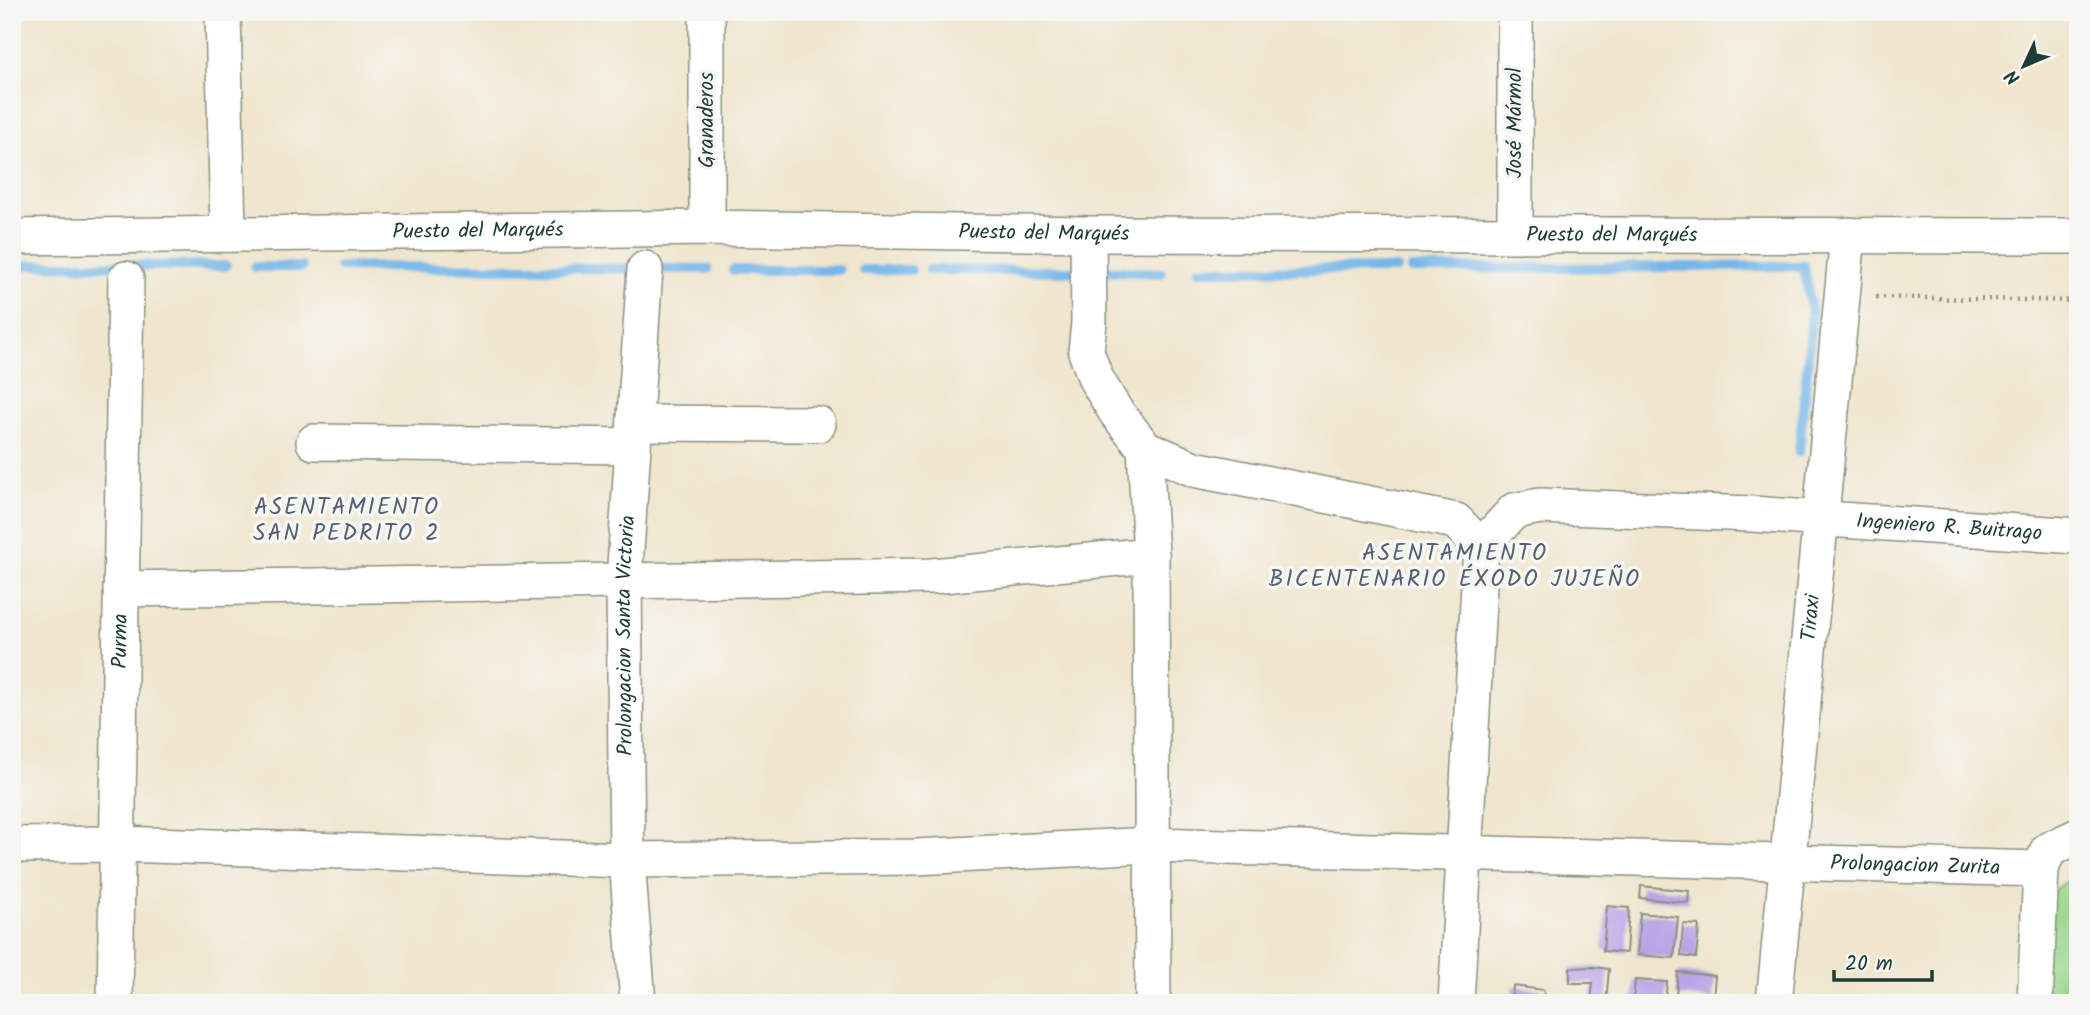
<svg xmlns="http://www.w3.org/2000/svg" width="2090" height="1015" font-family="Kalam,sans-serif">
	<rect width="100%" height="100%" fill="#f6f6f2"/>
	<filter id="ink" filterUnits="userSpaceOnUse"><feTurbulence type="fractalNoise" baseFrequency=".0143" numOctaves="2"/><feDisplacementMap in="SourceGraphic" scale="14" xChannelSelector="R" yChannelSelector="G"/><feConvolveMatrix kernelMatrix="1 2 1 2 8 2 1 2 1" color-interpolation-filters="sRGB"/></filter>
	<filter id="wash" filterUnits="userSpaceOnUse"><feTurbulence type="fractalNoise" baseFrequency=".00686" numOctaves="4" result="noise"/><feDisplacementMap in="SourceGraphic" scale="28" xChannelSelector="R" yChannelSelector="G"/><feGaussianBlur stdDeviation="1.57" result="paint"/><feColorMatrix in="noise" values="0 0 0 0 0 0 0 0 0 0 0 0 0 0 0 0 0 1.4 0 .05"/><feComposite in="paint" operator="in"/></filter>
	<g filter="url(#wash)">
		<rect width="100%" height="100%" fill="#f0e5cd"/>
		<path fill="#98d589" stroke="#5c895e" stroke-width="2" d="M2078 875V1003H2065L2042 993 2051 891Z"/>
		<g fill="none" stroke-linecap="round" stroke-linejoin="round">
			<path stroke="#73b6e8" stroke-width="10" d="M24 265 226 266
				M255 267H302
				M340 267 708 269
				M1411 269 1804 266 1812 315 1799 452
				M733 270H839
				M863 270H911
				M929 270 1072 271
				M1100 270 1161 273
				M1198 270 1396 269"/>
		</g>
		<g id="blocks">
			<path fill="#b9a2e6" d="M1641 886 1689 891 1688 903 1640 898Z
				M1607 906 1629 908 1626 953 1603 951Z
				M1640 913 1678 917 1674 958 1637 955Z
				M1683 924 1699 925 1696 958 1681 956Z
				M1594 967 1609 969 1606 1003H1591L1593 983H1570V968Z
				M1678 972 1715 976 1713 1000 1676 996Z
				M1635 980 1667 982 1665 1003H1633Z
				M1513 986 1544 990 1543 1000 1512 997Z"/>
		</g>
	</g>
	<g filter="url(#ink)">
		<use href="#blocks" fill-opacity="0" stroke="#889180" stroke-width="2"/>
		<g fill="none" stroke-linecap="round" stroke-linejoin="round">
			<defs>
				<g id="minor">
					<path d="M223 12 228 234"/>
					<path d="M707 228V12"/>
					<path d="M1515 233V12"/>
					<path d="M1088 234 1089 322 1086 352 1096 379 1116 412 1145 448 1151 555 1153 1003"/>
					<path id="s1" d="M12 237 707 228 1088 234 2078 236"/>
					<path d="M635 423 818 424"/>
					<path d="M314 442 633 446"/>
					<path d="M1145 448 1194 469 1456 521 1481 547 1456 1003"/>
					<path id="s2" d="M1481 547 1514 511 1540 506 1752 514 2078 536"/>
					<path d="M121 589 932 576 1151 555"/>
					<path id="s3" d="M12 845 117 844 627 860 916 857 1150 845 2041 869"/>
					<path id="s4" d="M115 1003 126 279"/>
					<path id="s5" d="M638 1003 627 860 624 581 645 269"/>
					<path id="s6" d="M1774 1003 1848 235"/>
					<path d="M2035 1003 2041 869 2048 850 2078 836"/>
				</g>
			</defs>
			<use href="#minor" stroke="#889180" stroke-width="38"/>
			<path stroke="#889180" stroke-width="4.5" stroke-dasharray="2 5" stroke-linecap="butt" d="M1876 297 2078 301"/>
			<use href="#minor" stroke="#fff" stroke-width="35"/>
		</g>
	</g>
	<g text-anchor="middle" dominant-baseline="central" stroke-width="7" stroke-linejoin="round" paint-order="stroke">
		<g font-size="21" fill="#1f3d34" stroke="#f6f6f2">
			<text transform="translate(707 120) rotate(-90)">Granaderos</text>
			<text transform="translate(1515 123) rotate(-90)">José Mármol</text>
			<text stroke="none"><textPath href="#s1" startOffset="466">Puesto del Marqués</textPath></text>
			<text stroke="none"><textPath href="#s1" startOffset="1032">Puesto del Marqués</textPath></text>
			<text stroke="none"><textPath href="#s1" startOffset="1600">Puesto del Marqués</textPath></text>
			<text stroke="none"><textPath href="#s2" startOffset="485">Ingeniero R. Buitrago</textPath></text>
			<text stroke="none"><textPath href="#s6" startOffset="387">Tiraxi</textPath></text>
			<text stroke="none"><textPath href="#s5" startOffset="368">Prolongacion Santa Victoria</textPath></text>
			<text stroke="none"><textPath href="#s4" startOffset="362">Purma</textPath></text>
			<text stroke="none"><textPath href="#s3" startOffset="1904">Prolongacion Zurita</textPath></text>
		</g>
		<g font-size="23" letter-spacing="2" fill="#556072" stroke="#f6f6f2">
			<text x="347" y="508">ASENTAMIENTO<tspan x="347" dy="26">SAN PEDRITO 2</tspan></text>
			<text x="1455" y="554">ASENTAMIENTO<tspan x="1455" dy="26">BICENTENARIO ÉXODO JUJEÑO</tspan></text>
		</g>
	</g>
	<rect width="2090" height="1015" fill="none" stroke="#f6f6f2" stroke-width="42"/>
	<g transform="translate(2024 66) rotate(226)" stroke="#f6f6f2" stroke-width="5" paint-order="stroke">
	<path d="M0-5L12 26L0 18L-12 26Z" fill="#1f3d34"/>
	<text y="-10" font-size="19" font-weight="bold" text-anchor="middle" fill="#1f3d34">N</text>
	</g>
	<path d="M1834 970v10h98v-10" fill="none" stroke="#1f3d34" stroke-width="3.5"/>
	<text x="1845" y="970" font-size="21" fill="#1f3d34" stroke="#f6f6f2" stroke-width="5" paint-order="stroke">20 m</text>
</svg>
